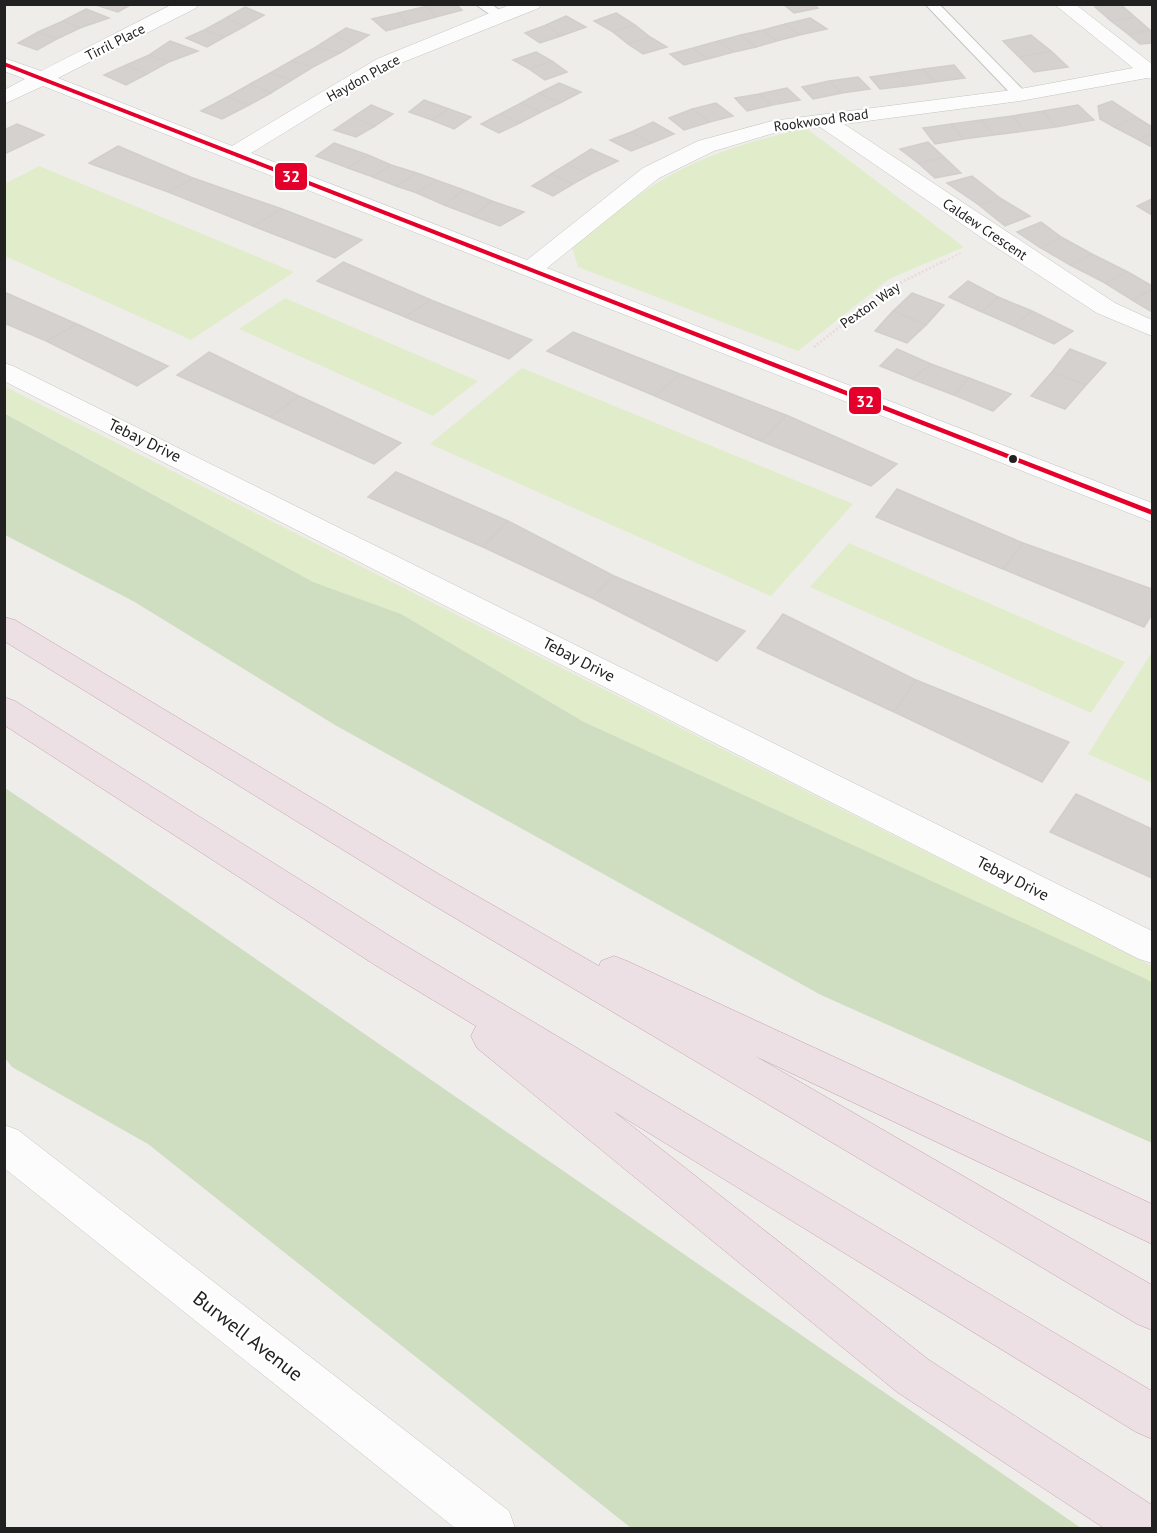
<svg xmlns="http://www.w3.org/2000/svg" width="1157" height="1533" font-family="'PT Sans',sans-serif">
	<rect width="100%" height="100%" fill="#efedea"/>
	<path fill="#e1ecca" d="M806 128 964 247 889 279 798 351 578 267 572 247C608 218 646 186 688 166 725 149 766 137 806 128Z
		M39 166 294 272 191 340 5 256V184Z
		M285 298 478 381 433 416 239 329Z
		M522 368 853 504 771 596 430 444Z
		M4 386 1152 966V983L584 722 401 614 313 582 5 413Z
		M849 543 1125 662 1091 713 810 587Z
		M1152 652V783L1088 754Z"/>
	<path fill="#cfddc0" d="M4 413 313 582 401 614 584 722 1146 979 1152 983V1143L821 995 335 725 133 601 5 535Z
		M5 788 108 857 1081 1528H631L148 1144 12 1067 5 1058Z"/>
	<path fill="#d4d1cf" stroke="#d2cecb" stroke-width="1.5" d="M98 4H132L118 12 96 5Z
		M434 4H456L462 10 436 17 427 6Z
		M783 4H813L818 8 794 13Z
		M1110 4H1120L1135 17 1111 21 1095 7Z
		M427 6 436 17 407 25 398 13Z
		M245 7 264 15 245 26 226 18Z
		M86 9 109 18 80 28 63 21Z
		M398 13 407 25 386 31 372 19Z
		M616 13 635 25 613 32 594 21Z
		M566 16 586 27 561 36 546 25Z
		M1135 17 1150 30 1128 34 1111 21Z
		M226 18 245 26 225 37 204 30Z
		M810 18 827 29 800 35 785 24Z
		M63 21 80 28 57 39 38 32Z
		M785 24 800 35 777 41 763 30Z
		M546 25 561 36 540 43 525 33Z
		M635 25 650 37 628 44 613 32Z
		M346 28 369 35 355 44 333 36Z
		M204 30 225 37 207 47 186 38Z
		M763 30 777 41 756 47 741 35Z
		M1150 30 1152 33V43L1140 44 1128 34Z
		M38 32 57 39 37 50 18 43Z
		M741 35 756 47 734 52 718 41Z
		M1031 35 1051 51 1019 57 1003 41Z
		M333 36 355 44 340 53 316 47Z
		M650 37 667 47 643 54 628 44Z
		M170 41 198 51 169 62 149 55Z
		M718 41 734 52 708 59 693 48Z
		M316 47 340 53 313 67 291 61Z
		M693 48 708 59 684 65 670 54Z
		M1051 51 1068 67 1034 72 1019 57Z
		M536 52 552 61 529 69 513 60Z
		M149 55 169 62 147 74 126 65Z
		M291 61 313 67 292 80 270 73Z
		M552 61 567 72 545 80 529 69Z
		M126 65 147 74 126 85 104 75Z
		M954 65 965 78 935 82 923 69Z
		M923 69 935 82 906 86 896 73Z
		M270 73 292 80 271 93 250 84Z
		M896 73 906 86 880 89 870 77Z
		M858 77 870 89 842 93 829 81Z
		M829 81 842 93 813 99 802 87Z
		M559 83 581 92 560 103 539 93Z
		M250 84 271 93 249 105 227 97Z
		M787 88 800 100 772 105 759 94Z
		M539 93 560 103 541 112 521 103Z
		M759 94 772 105 747 111 735 98Z
		M227 97 249 105 222 119 201 111Z
		M424 100 449 109 432 120 409 112Z
		M1112 101 1136 117 1114 127 1100 119 1098 106Z
		M521 103 541 112 520 123 500 114Z
		M716 103 733 116 710 122 692 109Z
		M371 105 393 114 375 126 353 117Z
		M1078 105 1094 120 1056 127 1043 111Z
		M449 109 471 117 454 129 432 120Z
		M692 109 710 122 684 130 669 118Z
		M1043 111 1056 127 1025 131 1012 116Z
		M500 114 520 123 499 133 481 124Z
		M1012 116 1025 131 994 135 981 120Z
		M353 117 375 126 356 137 334 130Z
		M1136 117 1152 127V134L1139 140 1114 127Z
		M981 120 994 135 964 139 951 124Z
		M653 122 674 134 652 143 631 132Z
		M17 124 44 135 4 154V130Z
		M951 124 964 139 935 144 923 128Z
		M631 132 652 143 631 151 610 140Z
		M1152 134V147L1139 140Z
		M928 142 944 157 918 163 900 149Z
		M334 143 368 155 348 168 316 156Z
		M118 146 193 178 168 192 89 163Z
		M591 149 618 161 591 174 567 164Z
		M368 155 391 165 373 177 348 168Z
		M944 157 961 173 935 178 918 163Z
		M567 164 591 174 573 184 551 174Z
		M391 165 417 173 396 186 373 177Z
		M417 173 436 180 417 193 396 186Z
		M551 174 573 184 553 196 532 186Z
		M972 176 1000 198 979 205 947 183Z
		M193 178 282 209 253 226 168 192Z
		M436 180 464 190 444 205 417 193Z
		M464 190 492 201 473 216 444 205Z
		M1000 198 1030 216 1005 226 979 205Z
		M1152 199V215L1137 206Z
		M492 201 524 212 500 226 473 216Z
		M282 209 362 240 335 258 253 226Z
		M1041 222 1061 237 1041 248 1017 232Z
		M1061 237 1092 254 1070 265 1041 248Z
		M1092 254 1128 272 1105 283 1070 265Z
		M343 262 431 300 405 317 317 281Z
		M1128 272 1152 286V289L1132 300 1105 283Z
		M968 281 998 297 982 312 949 297Z
		M1152 289V312L1132 300Z
		M4 292 77 324 46 341 4 323Z
		M912 293 944 305 926 325 893 311Z
		M998 297 1032 311 1014 326 982 312Z
		M431 300 532 340 509 359 405 317Z
		M893 311 926 325 907 343 875 331Z
		M1032 311 1073 331 1054 344 1014 326Z
		M77 324 168 366 137 386 46 341Z
		M573 332 680 374 655 396 547 351Z
		M897 349 931 364 912 379 880 366Z
		M1070 349 1106 363 1086 385 1052 372Z
		M209 352 299 396 270 417 177 375Z
		M931 364 969 378 954 395 912 379Z
		M1052 372 1086 385 1065 409 1031 396Z
		M680 374 786 415 761 441 655 396Z
		M969 378 1011 394 993 411 954 395Z
		M299 396 401 443 374 464 270 417Z
		M786 415 897 464 871 486 761 441Z
		M396 472 508 521 483 547 368 497Z
		M897 489 1023 543 1003 569 876 517Z
		M508 521 614 576 592 598 483 547Z
		M1023 543 1152 589V614L1144 627 1003 569Z
		M614 576 745 631 717 661 592 598Z
		M783 614 916 680 894 712 757 648Z
		M916 680 1069 742 1042 782 894 712Z
		M1076 794 1152 829V878L1050 832Z"/>
	<g fill="none" stroke-linecap="round" stroke-linejoin="round">
		<defs>
			<path id="lane" d="M475 4H491L506 15 505 18H495Z
				M925 4H939L1025 92 1027 95 1025 98H1015Z"/>
			<path id="street" d="M173 4H198L196 8 58 78 232 146 377 59 512 4H541L539 8 391 67 251 153 527 260 643 168 698 141 772 121 1020 89 1133 68 1054 4H1075L1152 64V79L1147 78 1020 101 844 124 1115 303 1152 320V336L1097 313 988 242 820 127 774 133 714 151 659 178 547 268 1152 503V522L43 86 4 104V90L25 79 4 71V58L41 71Z
				M4 363 13 366 1152 931V963L1139 959 4 381Z
				M4 1125 18 1130 509 1511 515 1528H455L4 1168Z"/>
			<path id="highway" d="M4 617 15 620 442 876 599 966 601 961 614 956 627 961 1152 1204V1244L755 1056 1152 1285V1330L1137 1324 418 896 4 641Z
				M4 697 15 701 401 943 1152 1391V1439L1136 1432 613 1111 929 1360 1152 1505V1528H1104L897 1392 477 1048 471 1036 476 1026 375 965 4 725Z"/>
		</defs>
		<use href="#lane" stroke="#c5c4c2" stroke-width="2"/>
		<use href="#street" stroke="#c5c4c2" stroke-width="1"/>
		<use href="#highway" stroke="#c5a1b1" stroke-width="1"/>
		<path stroke="#ecdbdc" stroke-width="2" stroke-dasharray="2 2" stroke-linecap="butt" d="M941 263 961 253"/>
		<path stroke="#ecdbdc" stroke-width="3" stroke-dasharray="2 2" stroke-linecap="butt" d="M814 347 888 289 944 261"/>
		<use href="#lane" fill="#fdfcfc" fill-rule="evenodd"/>
		<use href="#street" fill="#fdfcfc" fill-rule="evenodd"/>
		<use href="#highway" fill="#ece0e4" fill-rule="evenodd"/>
		<defs>
			<path id="bus-1" d="M4 62 1152 510V515L4 66Z"/>
		</defs>
		<use href="#bus-1" stroke="#fff" stroke-width="5"/>
		<use href="#bus-1" fill="#e4002b" fill-rule="evenodd"/>
	</g>
	<circle fill="#212121" stroke="#fff" stroke-width="2" cx="1013" cy="459" r="5"/>
	<g text-anchor="middle" dominant-baseline="central" stroke-width="4.5" stroke-linejoin="round" paint-order="stroke">
		<g font-size="14" fill="#212121" stroke="#fff">
			<text transform="translate(115 42) rotate(-27)">Tirril Place</text>
			<text transform="translate(363 78) rotate(-29)">Haydon Place</text>
			<text transform="translate(821 120) rotate(-8)">Rookwood Road</text>
			<text transform="translate(985 229) rotate(34)">Caldew Crescent</text>
			<text transform="translate(870 305) rotate(-35)">Pexton Way</text>
		</g>
		<g font-size="16" fill="#212121" stroke="#fff">
			<text transform="translate(145 440) rotate(26)">Tebay Drive</text>
			<text transform="translate(579 659) rotate(27)">Tebay Drive</text>
			<text transform="translate(1013 878) rotate(27)">Tebay Drive</text>
		</g>
		<g font-size="20" fill="#212121" stroke="#fff">
			<text transform="translate(248 1336) rotate(38)">Burwell Avenue</text>
		</g>
	</g>
	<g stroke="#fff" stroke-width="2">
		<rect x="274" y="162" width="34" height="29" rx="6" fill="#e4002b"/>
		<rect x="848" y="386" width="34" height="29" rx="6" fill="#e4002b"/>
	</g>
	<g font-size="16" text-anchor="middle" font-weight="bold" fill="#fff">
		<text x="291" y="182">32</text>
		<text x="865" y="407">32</text>
	</g>
	<rect width="1157" height="1533" fill="none" stroke="#212121" stroke-width="12"/>
</svg>
